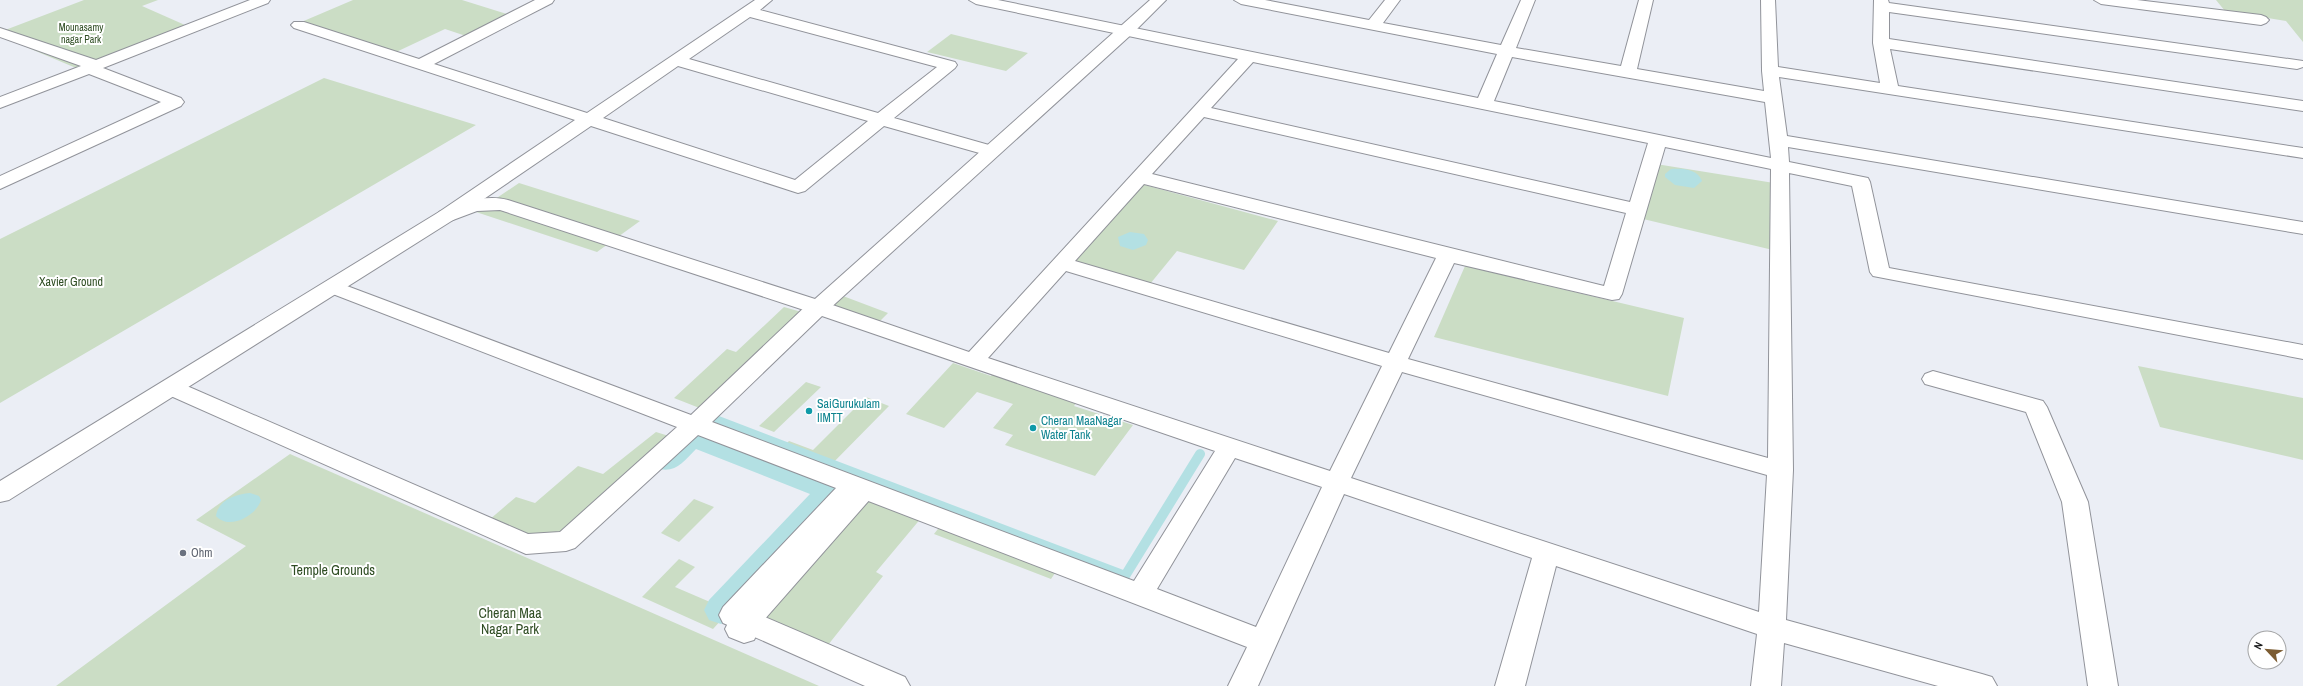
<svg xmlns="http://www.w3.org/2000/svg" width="2303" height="686" font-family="'Archivo Narrow',sans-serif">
	<rect width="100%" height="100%" fill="#ebeef5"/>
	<path fill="#cbddc5" d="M84 0H158L142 6 185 25 76 68 0 36V32Z
		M353 0H462L513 16 469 37 445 29 394 53 299 23Z
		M2216 0H2303V42L2286 21 2225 11Z
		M951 34 1028 53 1006 71 927 52Z
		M324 78 476 125 0 403V239Z
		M1656 164 1774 183 1777 251 1639 218Z
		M519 183 640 221 597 252 476 212Z
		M1141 184 1278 221 1244 270 1177 251 1150 284 1073 262Z
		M1465 266 1684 318 1668 396 1434 337Z
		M843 296 888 313 877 324 830 308Z
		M784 307 805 313 702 409 674 398 727 349 736 352Z
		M953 363 991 376 995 371 1079 399 1074 406 1133 425 1095 476 1005 445 1013 435 993 428 1013 404 977 392 944 428 906 414Z
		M2138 366 2303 398V460L2160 427Z
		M806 382 821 387 774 432 759 426Z
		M866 397 889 406 824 472 777 453 789 441 813 450Z
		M656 432 672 437 565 536 527 539 489 520 516 497 535 503 578 466 603 474Z
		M290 454 819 686H56L246 546 196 520Z
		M858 492 922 517 876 572 883 576 824 650 745 615Z
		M694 499 714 507 679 542 661 533Z
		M941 525 1057 570 1051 579 934 534Z
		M679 559 695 567 675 587 710 602 734 577 753 585 713 629 642 597Z"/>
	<path fill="#b3e0e3" d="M1671 169C1682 168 1698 169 1702 181L1694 188 1675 185 1665 177V174Z
		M1130 232 1144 234 1148 240 1146 245 1133 250 1120 246 1118 237Z
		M250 493 259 496 261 500C257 515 229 531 216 516 218 500 236 494 250 493Z"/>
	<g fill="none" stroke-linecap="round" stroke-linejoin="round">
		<path stroke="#b3e0e3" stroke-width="10" d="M710 418 1125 576 1200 454"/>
		<path fill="#b3e0e3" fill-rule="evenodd" d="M691 425 844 482 849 490 844 498 733 620 721 624 709 620 704 610 709 600 810 494 696 449C682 463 676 474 655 468L650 460C659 445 675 430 691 425Z"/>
		<defs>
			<path id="pedestrian" d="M863 482 872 485 876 491 872 497 756 629 758 632 754 640 744 643 729 637 725 629 729 621 854 485Z"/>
			<path id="minor" d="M250 0H270L268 3 103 68 181 98 184 102 181 106 0 189V176L161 102 89 74 0 108V97L81 66 0 37V28L96 60Z
				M535 0H554L552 3 434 64 587 113 755 0H772L760 10 955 62 957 65 955 68 894 118 996 147 999 151 996 155 990 156 884 126 805 191 798 193 591 126 453 220 446 222 439 220 436 216 439 212 575 120 294 28 291 25 294 22H304L419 59ZM750 17 937 67 878 113 689 59ZM678 66 868 121 795 180 603 118Z
				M969 0H998L1478 98 1497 54 1241 4 1234 0H1265L1369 20 1385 0H1400L1383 23 1501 45 1521 0H1535L1516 48 1621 66 1639 0H1653L1637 69 1764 91 1762 71 1761 0H1775L1778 67 1880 83 1873 43 1874 0H1888L1889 3 2303 61V67L2297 69 1889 12V39L2303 101V111L1890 49 1898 86 2303 148V158L1779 77 1787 136 2303 222V234L1788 147 1789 162 1868 178 1870 182 1889 268 2303 345V359L1873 276 1870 272 1852 186 1789 173 1793 470 1786 620 1982 674 1992 677 1997 686H1938L1784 643 1781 686H1751L1757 634 1556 566 1525 686H1495L1532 558 1344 494 1258 686H1228L1247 647 858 497 753 612 905 677 910 686H865L723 623 719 615 723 607 836 488 698 435 575 548 566 551 526 554 164 393 161 388 164 383 172 380 180 383 528 534 560 532 677 427 325 291 322 287 325 283 332 281 339 283 691 415 810 302 818 300 969 352 1238 59 976 4ZM1512 57 1765 102 1771 158 1494 101ZM1253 62 1648 143 1630 202 1211 108ZM1204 117 1626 213 1604 286 1152 174ZM1665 147 1771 169 1768 458 1408 359 1454 263 1612 300 1619 299 1622 294ZM1144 184 1436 258 1389 353 1075 261ZM1066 271 1382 366 1330 471 988 358ZM822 316 1215 451 1134 581 712 422ZM1402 372 1767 475 1759 612 1351 478ZM1235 458 1322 487 1256 627 1157 589Z
				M2094 0H2137L2261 15 2266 17 2269 20 2266 23 2261 25 2101 4Z
				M1933 371 2043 401 2047 407 2088 502 2118 686H2088L2062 502 2026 412 1925 384 1922 379 1925 374Z"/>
			<path id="tertiary" d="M1150 0H1166L1133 33 826 312 818 314 810 312 500 210 477 211 453 220 9 500 0 502V481L439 212C461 203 484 194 508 200L815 299Z"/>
		</defs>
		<use href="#pedestrian" stroke="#91939a" stroke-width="2"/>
		<use href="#minor" stroke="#91939a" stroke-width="2"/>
		<use href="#tertiary" stroke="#91939a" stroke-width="2"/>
		<use href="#pedestrian" fill="#fff" fill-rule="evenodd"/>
		<use href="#minor" fill="#fff" fill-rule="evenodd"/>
		<use href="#tertiary" fill="#fff" fill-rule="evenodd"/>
	</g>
	<g fill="#0f9aa8" stroke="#fff" stroke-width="1.5">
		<circle cx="809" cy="411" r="4"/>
		<circle cx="1033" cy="428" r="4"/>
	</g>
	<circle fill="#6b7280" stroke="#fff" stroke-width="1.5" cx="183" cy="553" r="4"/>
	<g text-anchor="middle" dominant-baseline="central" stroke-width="4" stroke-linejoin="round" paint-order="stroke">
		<g font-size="10" fill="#2f4d23" stroke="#fff">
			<text x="81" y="27">Mounasamy<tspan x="81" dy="12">nagar Park</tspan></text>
		</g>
		<g font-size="12" fill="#2f4d23" stroke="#fff">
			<text x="71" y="282">Xavier Ground</text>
		</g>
		<g font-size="12" fill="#0d838f" stroke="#fff" text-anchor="start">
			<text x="817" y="404">SaiGurukulam<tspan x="817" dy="14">IIMTT</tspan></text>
			<text x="1041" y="421">Cheran MaaNagar<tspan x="1041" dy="14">Water Tank</tspan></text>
		</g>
		<g font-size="12" fill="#5b616d" stroke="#fff" text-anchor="start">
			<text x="191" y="553">Ohm</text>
		</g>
		<g font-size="14" fill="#2f4d23" stroke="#fff">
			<text x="333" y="570">Temple Grounds</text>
			<text x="510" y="613">Cheran Maa<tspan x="510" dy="16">Nagar Park</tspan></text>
		</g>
	</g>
	<g transform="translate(2267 650) rotate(296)"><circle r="19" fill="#ffffff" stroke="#a3a4a5"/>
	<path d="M0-3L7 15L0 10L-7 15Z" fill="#7c5c32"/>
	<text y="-6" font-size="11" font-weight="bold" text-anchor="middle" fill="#1a1b1d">N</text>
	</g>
</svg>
